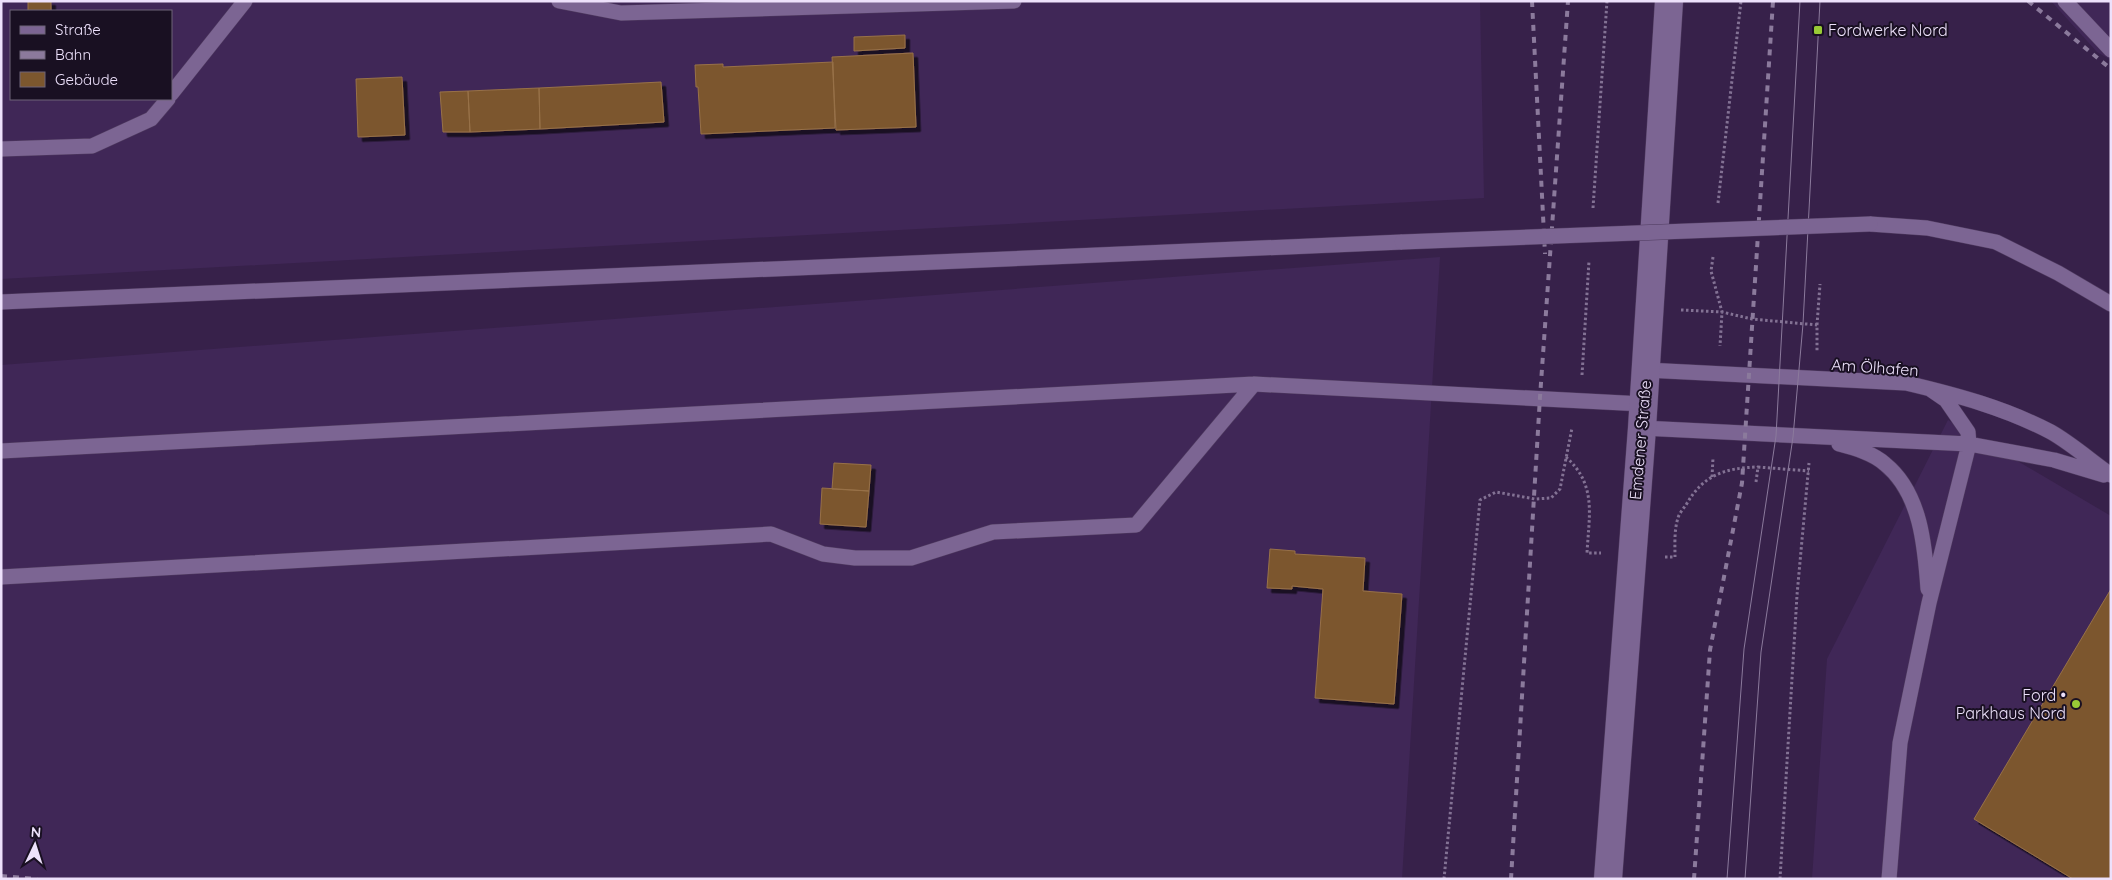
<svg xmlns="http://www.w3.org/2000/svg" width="2112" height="880" font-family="Quicksand,sans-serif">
	<defs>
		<filter id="shadow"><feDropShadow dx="4.5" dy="4.5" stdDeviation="0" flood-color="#0009"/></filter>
	</defs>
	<rect width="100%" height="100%" fill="#37214a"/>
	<path fill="#402757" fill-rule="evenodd" d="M1 1H1480L1484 198 1 279ZM11 11H171V99H11Z
		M2051 1H2111V60L2097 52Z
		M1440 257 1402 879H1V365Z
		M1948 420 2111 516V879H1812L1827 659Z"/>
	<path fill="#7c572e" stroke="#987148" filter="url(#shadow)" d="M28 1H51V11H28Z
		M905 35V48L854 51V37Z
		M913 53 916 127 836 130 832 57Z
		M833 62 835 128 701 134 698 87H696L695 65 723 64V67Z
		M402 77 405 135 358 137 356 79Z
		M661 82 664 122 540 129 539 88Z
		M539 88 540 129 470 132 468 91Z
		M468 91 470 132H443L440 92Z
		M834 463 871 465 869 491 832 489Z
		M822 488 869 491 866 527 820 524Z
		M1270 549 1295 551V554L1365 558 1363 591 1402 594 1394 704 1315 698 1323 589 1292 586V589L1267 588Z
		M2111 589V879H2073L1974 819Z"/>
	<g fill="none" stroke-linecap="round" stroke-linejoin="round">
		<defs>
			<path id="service" d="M559 1 621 13 1014 1
				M2065 1 2111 50
				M171 94 245 1
				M1 149 92 146 151 119 168 99
				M1870 224 1927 228 1996 242 2058 273 2111 304
				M1 302 1402 242
				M1646 370 1906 383C1957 395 2005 408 2051 432 2072 444 2091 461 2111 475
				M1642 428 1969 444 2054 460 2104 475
				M1839 444C1854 448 1873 453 1885 464 1921 493 1925 547 1928 589
				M1 451 1254 384 1643 404
				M1 577 771 534 823 554 855 558H911L993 532 1136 525 1254 384
				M1889 879 1900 743 1929 603 1969 444 1968 432 1946 400 1930 389"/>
			<path id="tertiary" d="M1608 879 1642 428 1669 1"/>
		</defs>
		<use href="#service" stroke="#503c60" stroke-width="16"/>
		<use href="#tertiary" stroke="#503c60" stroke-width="29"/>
		<path stroke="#837294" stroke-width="3" stroke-dasharray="2.5 2.5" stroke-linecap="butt" d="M1718 203 1741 1
			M1593 208 1607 1
			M1713 257 1711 271 1722 312 1720 346
			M1681 310 1722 312 1752 319 1817 325V352
			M1817 325 1820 284
			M1582 375 1589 261
			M1566 457C1597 485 1589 515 1587 553H1601
			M1712 477 1713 458
			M1756 482 1758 467 1809 471
			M1665 557H1675C1675 545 1674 530 1678 518 1679 514 1683 509 1686 505 1703 475 1724 468 1758 467
			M1444 879 1480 500 1496 492 1535 499 1551 498 1560 489 1572 428
			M1780 879 1797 595 1809 463"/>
		<use href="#service" stroke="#7c6593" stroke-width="15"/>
		<use href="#tertiary" stroke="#7c6593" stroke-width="28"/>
		<path stroke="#8b7a9c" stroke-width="1" d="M1727 879 1744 649 1776 436 1800 1
			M1745 879 1761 652 1793 437 1803 324 1820 1"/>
		<path stroke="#8b7a9c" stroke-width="4" stroke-dasharray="6 6" stroke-linecap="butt" d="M1532 1 1545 254
			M2028 1 2111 69
			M1 876 37 879
			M1511 879 1540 397 1568 1
			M1694 879 1710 650 1742 483 1773 1"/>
		<defs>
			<path id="service-bridge" d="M1402 242 1870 224"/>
		</defs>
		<use href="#service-bridge" stroke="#503c60" stroke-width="16" stroke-linecap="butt"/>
		<use href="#service-bridge" stroke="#7c6593" stroke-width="15"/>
	</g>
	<g fill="#99cb36" stroke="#191022" stroke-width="2">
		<rect x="1813" y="25" width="10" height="10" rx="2.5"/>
		<circle cx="2076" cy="704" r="5"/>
	</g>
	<g text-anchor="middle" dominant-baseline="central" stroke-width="4" stroke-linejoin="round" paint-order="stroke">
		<g font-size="16" fill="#ede1fb" stroke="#191022" text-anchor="start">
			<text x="1828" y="30">Fordwerke Nord</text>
			<text x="2066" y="695" text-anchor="end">Ford •<tspan x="2066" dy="18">Parkhaus Nord</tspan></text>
		</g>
		<g font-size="16" fill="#ede1fb" stroke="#191022">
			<text transform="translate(1875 367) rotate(4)">Am Ölhafen</text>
			<text transform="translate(1640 440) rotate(-85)">Emdener Straße</text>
		</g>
	</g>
	<rect width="2112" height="880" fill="none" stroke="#ede1fb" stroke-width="5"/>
	<rect x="10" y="10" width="162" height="90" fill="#191022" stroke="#6e6479"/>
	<rect x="20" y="26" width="25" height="8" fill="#7c6593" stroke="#6e6479"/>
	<text x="55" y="35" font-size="15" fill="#ede1fb">Straße</text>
	<rect x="20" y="51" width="25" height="8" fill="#8b7a9c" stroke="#6e6479"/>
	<text x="55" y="60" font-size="15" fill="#ede1fb">Bahn</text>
	<rect x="20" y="72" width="25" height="15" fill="#7c572e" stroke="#6e6479"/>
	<text x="55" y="85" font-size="15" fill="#ede1fb">Gebäude</text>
	<g transform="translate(35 845) rotate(4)" stroke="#191022" stroke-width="4" paint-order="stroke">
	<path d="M0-4L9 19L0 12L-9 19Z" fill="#ede1fb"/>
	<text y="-8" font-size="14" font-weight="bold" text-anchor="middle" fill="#ede1fb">N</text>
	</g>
</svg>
